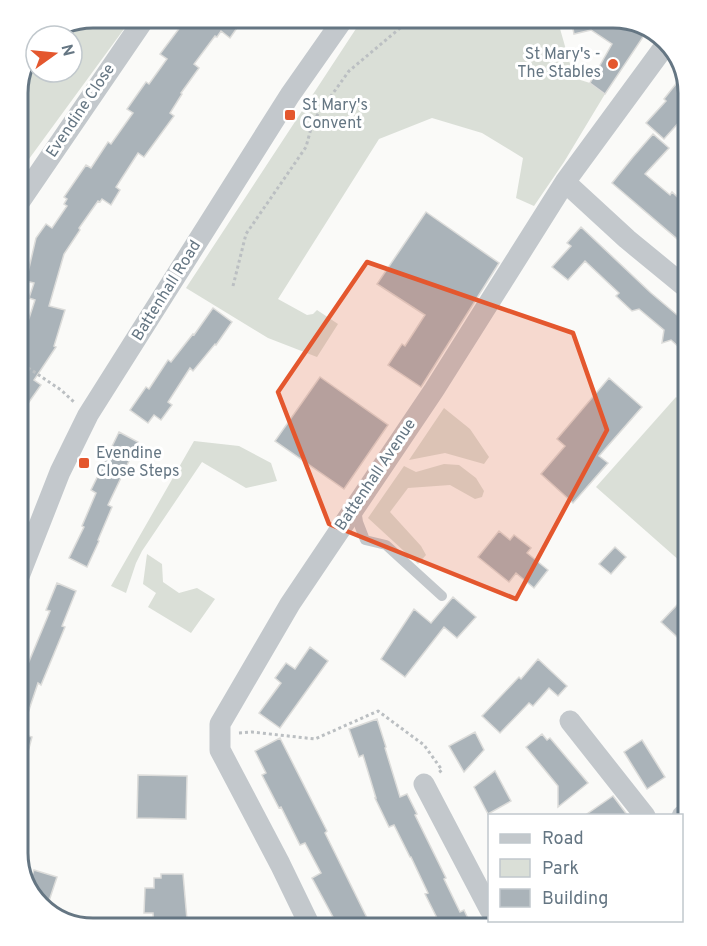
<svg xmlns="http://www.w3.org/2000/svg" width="707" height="946" font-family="Overpass,sans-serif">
	<rect width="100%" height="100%" fill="#fafaf8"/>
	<path fill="#dadfd7" d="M94 18H132L18 174V88L36 52V72H72V36H46Z
		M363 18H557L574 78 590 83 605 94 564 162 534 206 516 198 523 158 482 133 432 118 379 139 278 299 307 315 313 314 317 310 338 324 317 357 268 338 186 288Z
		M676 397 689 408V569L596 487Z
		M444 408 470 429 489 457 484 464 445 453 409 460Z
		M194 441 239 446 271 463 277 481 246 488 202 462 142 551 136 563 126 593 111 586Z
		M444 464 459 465 476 478 484 491 482 497 475 499 450 485 408 488 390 512 421 546 426 555 418 564 368 518 404 466 416 472Z
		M147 554 162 564 163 582 179 593 197 588 215 599 191 633 148 607 156 593 143 584Z"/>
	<path fill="#aab3b9" stroke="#dcdcda" stroke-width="1.5" d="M187 18H244L230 38 221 31 217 37 215 36 194 64 199 68 181 93 182 94 170 113 174 116 144 157 138 153 116 187 120 190 111 205 102 199 100 202 98 201 79 228 80 230 64 254 49 306 65 310 54 346 56 347 34 380 41 385 27 405 18 399V345L23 337 35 300 29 298 34 283 26 281 36 238 46 224 52 228 67 206 64 204 67 199 64 197 86 165 91 168 108 142 111 144 133 113 127 109 146 82 149 84 167 59 160 54Z
		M571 18H618L649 28 605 94 590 83 612 44 591 30 574 34Z
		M683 75 689 93V104L678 117 681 120 664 139 646 123 666 101 664 99Z
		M653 134 669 148 645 174 670 195 672 192 689 208V249L612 183 633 157Z
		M426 212 499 263 421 387 388 365 402 344 405 346 425 315 377 284Z
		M581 227 651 293 689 325V356L671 340 662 343 664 330 639 309 632 311 616 296 619 293 585 261 568 280 552 267 571 246 567 243Z
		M213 308 232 322 216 345 215 344 193 371 190 368 168 402 172 405 161 420 154 415 148 423 130 410 146 387 149 389 168 360 171 362 193 334 194 335Z
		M320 377 388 425 344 489 275 441Z
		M609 378 642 407 599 456 608 463 573 503 541 474 565 446 557 439Z
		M119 432 138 442 108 505 112 507 98 540 99 541 87 567 69 558 84 527 82 526 96 493 91 490Z
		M499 531 510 540 514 535 531 548 527 553 548 570 534 588 516 573 509 582 478 557Z
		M615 547 626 557 611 574 599 564Z
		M57 583 76 591 62 626 65 627 41 685 38 683 21 734 32 737 22 774 18 773V688L50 611 46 610Z
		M453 597 476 617 457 638 444 627 405 677 381 659 414 609 431 623Z
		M678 604 689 614V648L661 622Z
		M310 647 328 661 280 728 259 713 281 683 275 678 286 663 295 669Z
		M538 659 567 686 558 696 549 688 533 706 529 703 500 733 482 716 519 677 521 679Z
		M377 719 386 747 385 748 400 797 407 794 417 814 415 815 446 878 444 879 460 912 464 910 470 923 460 928H442L425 894 428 893 411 857H410L394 825 389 827 375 798H376L363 755 359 757 349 729Z
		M475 732 484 750 464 772 449 746Z
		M542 734 547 740 550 738 588 783 558 807V786L526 747Z
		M280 738 327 831 325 833 372 928H339L312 878 321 873 305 843 300 845 281 807 279 808 262 775 266 773 255 751Z
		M642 740 665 777 647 789 624 752Z
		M495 771 511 801 488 814 474 787Z
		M138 775 187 776 186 819 137 818Z
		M613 796 628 816H584Z
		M34 870 57 877 48 904 38 901 31 894 28 887Z
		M161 874H183L187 920 176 921V924L154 926 153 913H144L145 888H154V878H161Z"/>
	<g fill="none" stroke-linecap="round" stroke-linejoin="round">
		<path stroke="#bbbfc2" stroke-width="3" stroke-dasharray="3 3" stroke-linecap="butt" d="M233 286 246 234 306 147 313 121 349 71 412 18
			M18 361 61 390 74 402
			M239 733 252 732 315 739 378 711 424 745 442 770 437 774"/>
		<path stroke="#c3c8cc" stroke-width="10" d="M356 509 358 522 365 540 386 545 442 596"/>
		<path stroke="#c3c8cc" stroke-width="21" d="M565 182 627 239 689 290
			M18 204 145 18
			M18 579 60 472 88 415 290 95 344 18
			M570 721 645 816
			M424 784 490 910
			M682 816 689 811
			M311 928 280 864 220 750V724L290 604 434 390 565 182 667 43
			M517 928 527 920"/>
	</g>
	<path fill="#e4572e" fill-opacity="0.2" stroke="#e4572e" stroke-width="4.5" stroke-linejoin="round" d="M367 262 573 333 607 430 516 599 329 524 278 392Z"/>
	<g fill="#e4572e" stroke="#fff" stroke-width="2">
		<circle cx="613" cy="64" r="6"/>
		<rect x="284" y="109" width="12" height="12" rx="3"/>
		<rect x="78" y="457" width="12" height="12" rx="3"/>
	</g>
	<g text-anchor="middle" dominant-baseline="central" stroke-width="6" stroke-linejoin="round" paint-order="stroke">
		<g font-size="16" fill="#657683" stroke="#fff" text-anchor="start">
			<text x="601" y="55" text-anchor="end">St Mary's -<tspan x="601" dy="18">The Stables</tspan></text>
			<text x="302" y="106">St Mary's<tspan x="302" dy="18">Convent</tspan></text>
			<text x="96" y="454">Evendine<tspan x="96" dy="18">Close Steps</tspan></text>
		</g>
		<g font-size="16" fill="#657683" stroke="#fff">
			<text transform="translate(81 111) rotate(-56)">Evendine Close</text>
			<text transform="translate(167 291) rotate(-58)">Battenhall Road</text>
			<text transform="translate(376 475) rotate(-56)">Battenhall Avenue</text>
		</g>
	</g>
	<path d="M0 0H707V946H0ZM93 28H613A65 65 0 0 1 678 93V853A65 65 0 0 1 613 918H93A65 65 0 0 1 28 853V93A65 65 0 0 1 93 28Z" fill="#fff" fill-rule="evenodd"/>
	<path fill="none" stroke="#657683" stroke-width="3" d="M93 28H613A65 65 0 0 1 678 93V853A65 65 0 0 1 613 918H93A65 65 0 0 1 28 853V93A65 65 0 0 1 93 28Z"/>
	<rect x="488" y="814" width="195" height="108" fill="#ffffff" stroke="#c1c8cd" stroke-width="1.5"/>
	<rect x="500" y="834" width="30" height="9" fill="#c3c8cc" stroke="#c1c8cd" stroke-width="1.5"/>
	<text x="542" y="844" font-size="18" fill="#657683">Road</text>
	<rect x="500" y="859" width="30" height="18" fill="#dadfd7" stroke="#c1c8cd" stroke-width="1.5"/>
	<text x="542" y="874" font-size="18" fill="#657683">Park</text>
	<rect x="500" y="889" width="30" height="18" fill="#aab3b9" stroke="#c1c8cd" stroke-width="1.5"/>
	<text x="542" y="904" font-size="18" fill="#657683">Building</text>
	<g transform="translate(54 54) rotate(75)"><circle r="28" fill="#ffffff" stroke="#c1c8cd" stroke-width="1.5"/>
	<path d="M0-4.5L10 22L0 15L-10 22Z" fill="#e4572e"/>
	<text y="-9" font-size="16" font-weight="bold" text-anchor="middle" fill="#657683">N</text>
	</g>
</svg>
